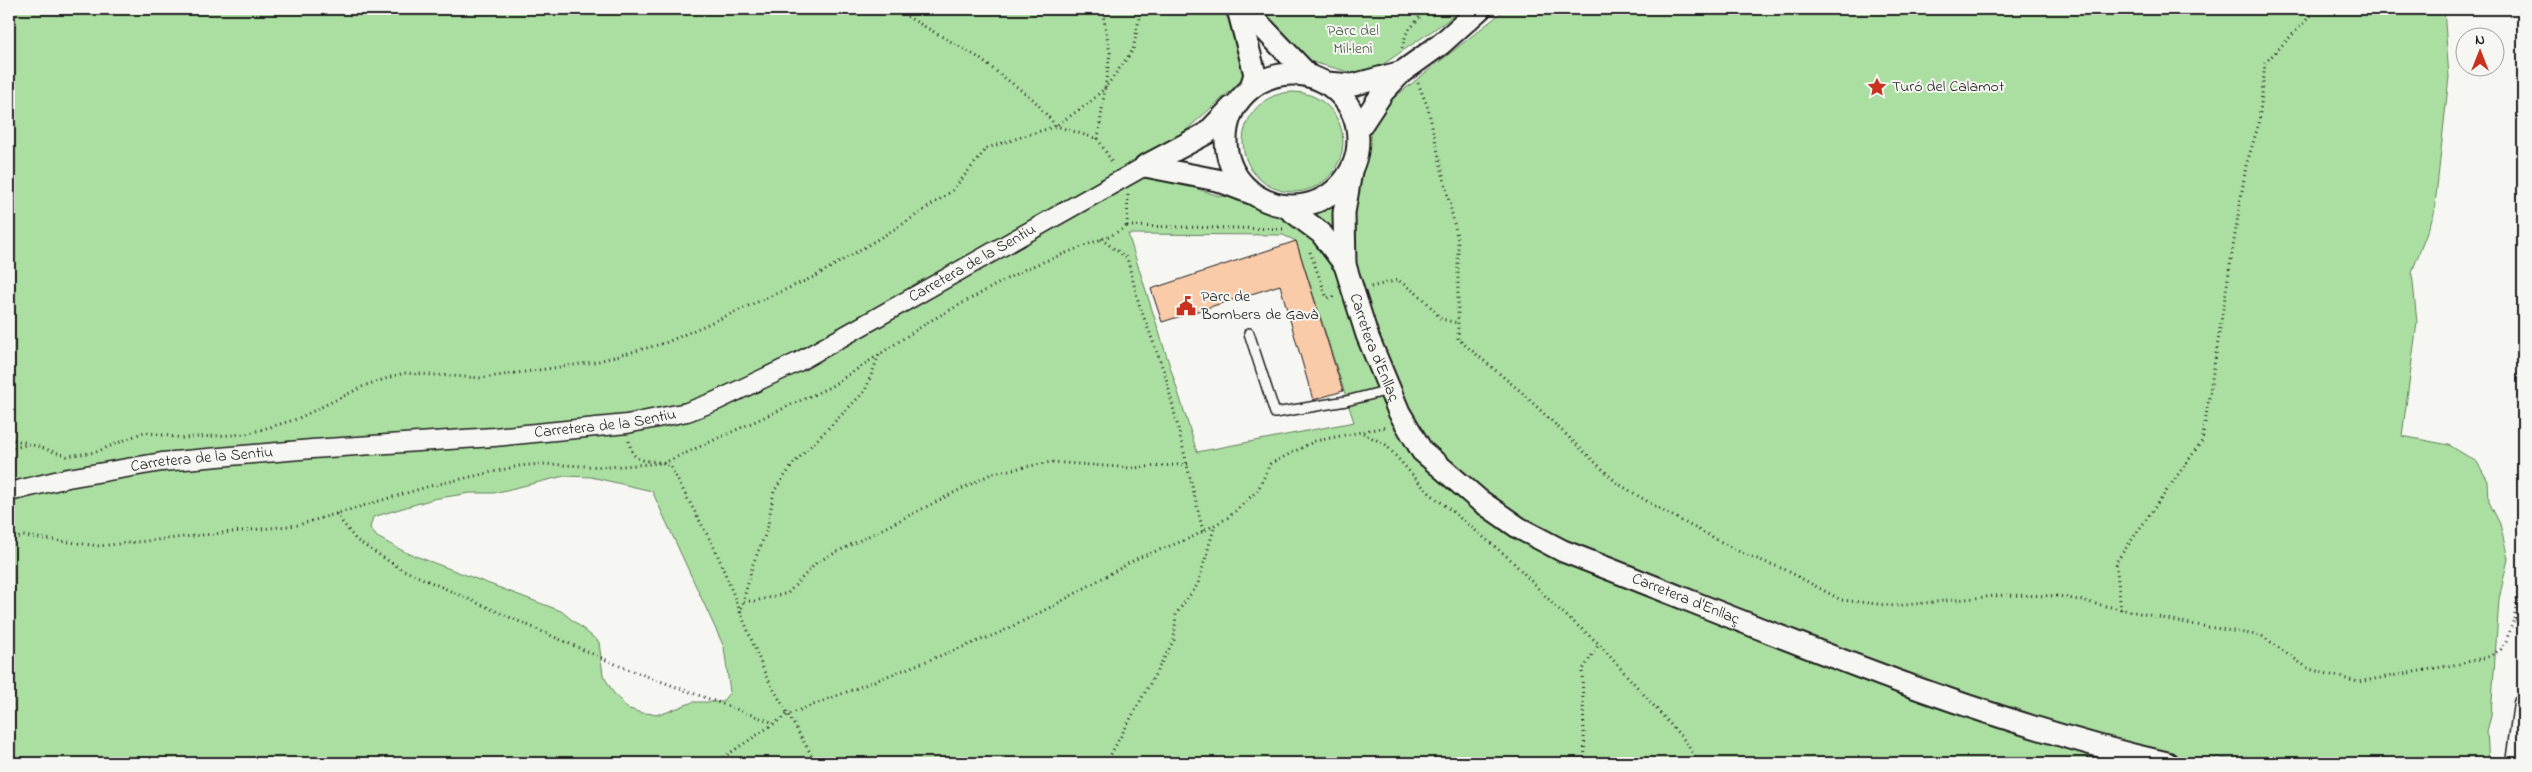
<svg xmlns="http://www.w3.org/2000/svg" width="2532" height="772" font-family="'Indie Flower',sans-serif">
	<rect width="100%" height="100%" fill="#f6f6f2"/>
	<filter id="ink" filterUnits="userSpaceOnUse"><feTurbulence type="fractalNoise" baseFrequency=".02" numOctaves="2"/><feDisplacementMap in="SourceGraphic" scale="10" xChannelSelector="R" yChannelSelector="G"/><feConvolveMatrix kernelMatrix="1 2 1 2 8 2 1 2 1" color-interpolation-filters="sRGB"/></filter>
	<g filter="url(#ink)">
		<path fill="#abdfa1" stroke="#647e5e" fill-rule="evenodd" d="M9 9H1222L1228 19 1244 79 1185 131 1131 167 1219 196 1350 205 1367 136 1391 100 1506 9H2444L2449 77 2434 214 2412 272 2417 323 2402 436 2449 445 2477 462 2488 481 2489 502 2500 524 2508 559 2499 599 2491 716 2487 731 2489 763H2248L2216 757 2213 763H9ZM1128 234 1283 235 1296 241 1354 422 1197 452ZM564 476 591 477 652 491 724 647 730 692 722 702H693L662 714 641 713 627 708 613 692 603 675 599 642 561 611 405 552 377 537 370 528 373 517 433 499 470 493H494Z
			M1257 9H1464L1382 65 1353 73 1308 61Z
			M1243 142a50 50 0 1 1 100 0a50 50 0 1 1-100 0Z"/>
		<path fill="#f9cba8" stroke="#1c1c1c" d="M1296 241 1343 391 1313 400 1280 285 1162 322 1151 289Z"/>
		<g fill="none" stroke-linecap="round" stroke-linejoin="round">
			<defs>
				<path id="service" d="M1249 333 1275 413 1346 401 1389 390"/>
				<g id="minor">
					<path id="s1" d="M9 492 68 478 162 462 312 449 494 437 627 424 687 412 716 401 798 362 1145 166"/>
					<path d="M2515 763 2523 703"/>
				</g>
				<g id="tertiary">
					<path d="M1238 9 1255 74 1251 87"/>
					<path d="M1245 9 1309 76"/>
					<circle cx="1292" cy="140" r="66"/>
					<path d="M1327 83 1353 85 1402 72"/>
					<path d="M1358 130 1383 92 1402 72 1441 44 1480 9"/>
					<path d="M1145 166 1217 180 1251 193"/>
					<path d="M1145 166 1207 133 1232 107"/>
					<path id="s2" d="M1351 171 1344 213 1345 265 1367 335 1399 412 1422 451 1479 500 1519 528 1563 551C1761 627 1960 716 2167 763"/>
					<path d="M1285 206 1321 233 1345 265"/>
				</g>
			</defs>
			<use href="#service" stroke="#1c1c1c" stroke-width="12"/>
			<use href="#minor" stroke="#1c1c1c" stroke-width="21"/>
			<use href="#tertiary" stroke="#1c1c1c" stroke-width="25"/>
			<path stroke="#1c1c1c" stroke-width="3" stroke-dasharray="1 4" stroke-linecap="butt" d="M894 9 976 56 1034 100 1056 126 1098 139 1113 164
				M1402 48 1406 34 1426 9
				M1418 83 1428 108 1458 241V339L1519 390 1617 483 1665 512 1742 553 1786 570 1841 600 1895 606 2005 595 2059 596 2191 624 2262 636 2309 669 2358 682 2459 664 2491 656 2501 649 2506 641 2514 619H2523
				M1098 139 1105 88 1133 50 1141 9
				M1127 226 1128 194
				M1127 226 1283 229
				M1101 239 1127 258 1139 304 1165 374 1203 531
				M1310 252 1327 298 1336 296
				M1371 287 1398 280 1423 298 1441 319 1458 323
				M1363 433 1386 445 1426 490 1510 559 1555 606 1599 644 1685 741 1699 763
				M9 439 28 443
				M629 441C634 470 650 455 670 466L716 551 766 676 816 763
				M9 449 30 444 67 456 96 452 144 432 182 438 246 434 297 419 366 385 404 373 482 378 595 362 665 343 816 276 900 226 952 191 987 148 1056 126 1090 102 1105 88 1110 53 1102 9
				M336 514 356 540 401 569 622 667 774 723
				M9 540 23 536 99 546 298 525 430 486 519 466 541 464 608 467 664 463 830 387 930 321 1025 269 1112 235 1127 226
				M744 601H755L788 593 817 562 993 473 1051 462 1132 468 1188 464
				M2121 610 2116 562 2202 441 2246 166 2259 123 2265 63 2317 9
				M740 613 753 564 767 530 774 491 794 463 865 391 879 355
				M2514 619 2523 562
				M715 763 787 715 999 633 1053 606 1138 558 1193 537 1229 517 1258 490 1270 464 1315 441 1386 427
				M1106 763 1174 640 1176 614 1198 584 1215 525
				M1585 763 1582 671 1599 644"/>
			<use href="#service" stroke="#f6f6f2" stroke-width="9"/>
			<use href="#minor" stroke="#f6f6f2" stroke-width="18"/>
			<use href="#tertiary" stroke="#f6f6f2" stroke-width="21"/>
		</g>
	</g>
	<defs>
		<symbol id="sight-bare" viewBox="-9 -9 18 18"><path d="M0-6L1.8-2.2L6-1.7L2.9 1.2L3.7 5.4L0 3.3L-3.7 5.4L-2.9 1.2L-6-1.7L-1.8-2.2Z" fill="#c8321e" stroke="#f6f6f2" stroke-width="2.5" paint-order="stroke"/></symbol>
		<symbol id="civic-bare" viewBox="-9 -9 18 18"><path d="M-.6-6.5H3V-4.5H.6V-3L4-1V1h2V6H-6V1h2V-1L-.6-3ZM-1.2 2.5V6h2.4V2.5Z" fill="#c8321e" stroke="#f6f6f2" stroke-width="2.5" paint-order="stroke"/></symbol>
	</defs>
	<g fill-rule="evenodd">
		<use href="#sight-bare" x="1863" y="73" width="28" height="28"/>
		<use href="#civic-bare" x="1172" y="292" width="28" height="28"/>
	</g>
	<g text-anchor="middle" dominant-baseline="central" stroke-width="4" stroke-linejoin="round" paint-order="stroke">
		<g font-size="16" fill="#475644" stroke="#f6f6f2">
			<text x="1353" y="31">Parc del<tspan x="1353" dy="18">Mil·leni</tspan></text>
		</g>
		<g font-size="16" fill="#1c1c1c" stroke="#f6f6f2" text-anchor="start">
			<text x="1892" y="87">Turó del Calamot</text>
			<text x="1201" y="297">Parc de<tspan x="1201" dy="18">Bombers de Gavà</tspan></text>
		</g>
		<g font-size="16" fill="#1c1c1c" stroke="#f6f6f2">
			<text stroke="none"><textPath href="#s1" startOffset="1006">Carretera de la Sentiu</textPath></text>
			<text stroke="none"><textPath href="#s2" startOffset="182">Carretera d'Enllaç</textPath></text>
			<text stroke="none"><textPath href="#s1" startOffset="601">Carretera de la Sentiu</textPath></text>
			<text stroke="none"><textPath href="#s1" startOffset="196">Carretera de la Sentiu</textPath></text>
			<text stroke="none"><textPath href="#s2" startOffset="602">Carretera d'Enllaç</textPath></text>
		</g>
	</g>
	<rect width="2532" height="772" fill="none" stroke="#f6f6f2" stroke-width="30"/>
	<rect x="15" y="15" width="2502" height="742" fill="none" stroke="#1c1c1c" stroke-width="2" filter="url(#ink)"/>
	<g transform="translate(2480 52)"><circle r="24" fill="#f6f6f2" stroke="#9f9f9c"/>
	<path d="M0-4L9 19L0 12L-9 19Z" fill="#c8321e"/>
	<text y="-8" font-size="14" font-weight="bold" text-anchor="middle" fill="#1c1c1c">N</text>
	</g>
</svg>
